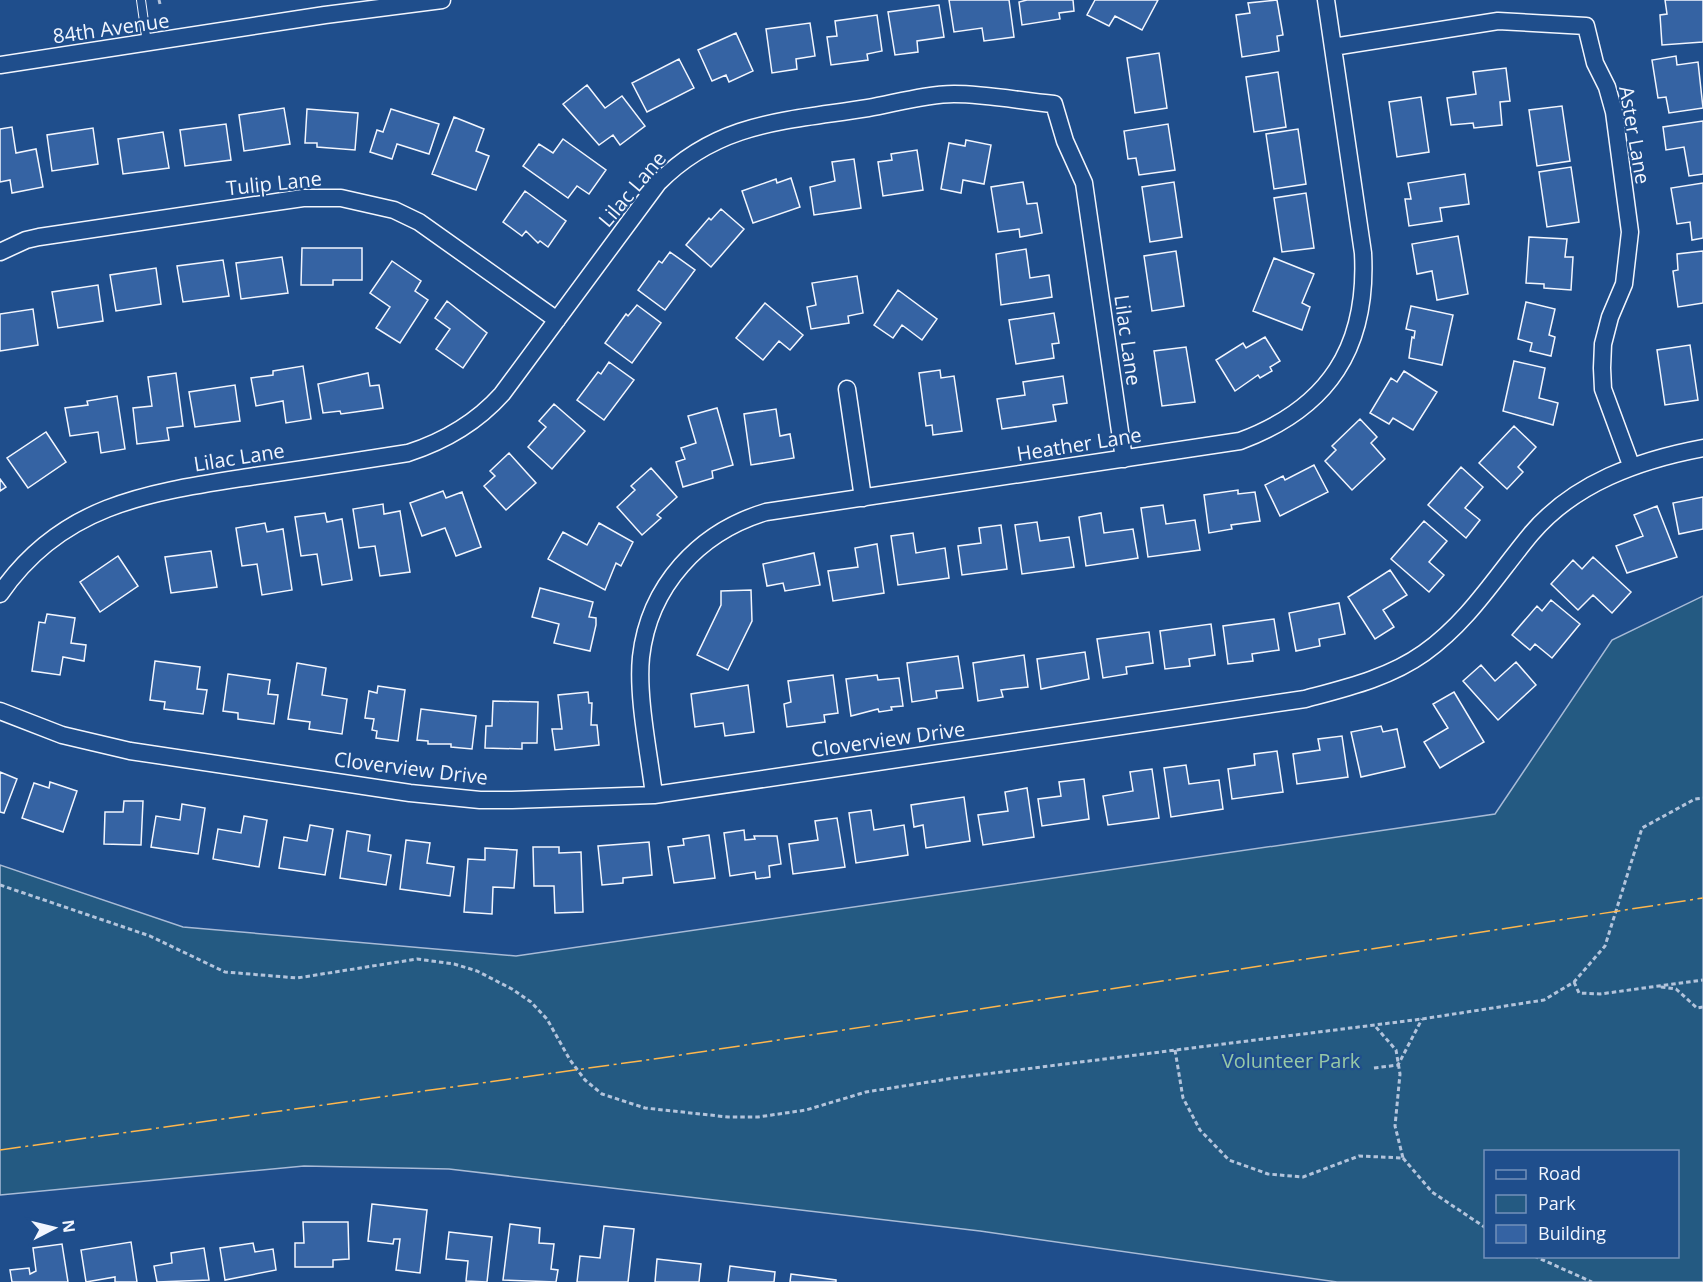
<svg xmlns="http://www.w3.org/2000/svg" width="1703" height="1282" font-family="'Open Sans',sans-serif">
	<rect width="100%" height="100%" fill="#1f4e8c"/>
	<path fill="#245a82" stroke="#a8bbd7" stroke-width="1.5" fill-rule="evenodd" d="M1703 596V1282H1337L980 1231 449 1169 304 1166 0 1195V865L183 927 516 956 1495 814 1612 640ZM1486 1152H1678V1256H1486Z"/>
	<path fill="#3563a3" stroke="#f2f6ff" stroke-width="1.5" d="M949 0H1009L1014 37 984 41 982 28 954 32Z
		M1027 0H1073L1074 11 1059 13 1060 19 1022 25 1019 2Z
		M1095 0H1158L1142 30 1115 16 1109 26 1087 15Z
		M1277 0 1283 35 1277 36 1279 51 1242 57 1236 15 1250 13 1248 3Z
		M1665 0H1703V42L1662 45 1660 15 1667 14Z
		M939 5 944 37 917 41 918 52 895 55 888 12Z
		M877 15 882 51 867 54 868 60 831 65 827 37 837 36 835 21Z
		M810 23 815 56 796 59 797 69 772 73 766 29Z
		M736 33 753 71 729 82 726 75 712 81 698 50Z
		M1159 53 1167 108 1135 113 1127 58Z
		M1676 56 1677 65 1698 62 1703 108 1669 113 1666 97 1658 98 1652 60Z
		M679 59 694 88 647 112 632 83Z
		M1506 68 1510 101 1500 102 1502 125 1474 128 1473 123 1451 125 1447 98 1476 94 1473 72Z
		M1278 72 1286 127 1254 132 1246 77Z
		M587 85 605 108 622 96 645 126 620 145 613 135 599 145 563 104Z
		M1421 97 1429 152 1397 157 1389 102Z
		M1562 106 1570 161 1537 166 1529 110Z
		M284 108 290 144 244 151 239 115Z
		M307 109 358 113 355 150 317 147V143H305Z
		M391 109 439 124 429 154 397 144 392 159 370 152 377 130 383 132Z
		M454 117 484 129 476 151 489 156 476 190 432 174Z
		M1703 121V174L1689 176 1684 147 1666 150 1663 127Z
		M226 124 231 160 185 166 180 130Z
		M1168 124 1175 170 1139 175 1136 158 1128 159 1124 131Z
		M12 127 16 153 36 149 43 187 12 193 10 180 0 182V129Z
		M93 128 98 164 52 171 47 135Z
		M1298 129 1306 184 1274 189 1266 134Z
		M163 132 169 168 123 174 118 139Z
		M563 139 606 170 589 194 577 186 568 198 523 166 539 144 553 153Z
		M966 140 991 145 984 184 963 180 961 193 941 189 949 143 965 146Z
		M917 150 923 190 883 196 878 162 892 160 891 154Z
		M854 159 861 208 814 215 810 187 835 181 832 162Z
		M1571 167 1579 222 1547 227 1539 172Z
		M1465 174 1469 204 1440 208 1442 221 1409 226 1405 199H1411L1408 183Z
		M791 178 800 207 753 223 742 191 776 179 777 183Z
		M1023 182 1027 204 1037 203 1042 233 1020 237 1019 229 998 232 991 187Z
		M1174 182 1182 237 1150 242 1142 187Z
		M1703 183V238L1692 240 1690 222 1677 224 1671 188Z
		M525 191 566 221 548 247 540 241 538 243 526 231 522 236 503 222Z
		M1306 193 1314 248 1282 252 1274 198Z
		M721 209 744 229 711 267 686 245 709 218 711 220Z
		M1458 236 1468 294 1437 300 1432 271 1417 274 1412 244Z
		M1529 237 1567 239 1565 257H1573L1571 290 1544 288V284L1526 283Z
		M302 248H362V280H333V285H301Z
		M1026 249 1030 278 1049 275 1052 297 1001 305 996 254Z
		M1176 251 1184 306 1152 311 1144 256Z
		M1703 251V303L1678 307 1673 271 1678 270 1677 254Z
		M670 252 695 270 665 310 638 290 659 261 662 263Z
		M282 257 288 293 241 299 236 263Z
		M1274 258 1314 274 1302 303 1310 307 1302 330 1253 311Z
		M223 260 229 296 183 302 177 266Z
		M392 261 421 281 415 291 428 300 400 343 376 328 390 307 370 293Z
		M156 268 161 304 116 311 110 275Z
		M857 276 863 313 848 316 849 323 811 329 807 307 816 305 812 283Z
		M98 285 103 321 58 328 52 292Z
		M898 290 937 319 922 340 902 325 893 338 874 325Z
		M447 301 487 333 463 368 436 349 450 329 435 318Z
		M1526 302 1555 309 1549 335 1555 337 1551 356 1530 351 1532 343 1518 339Z
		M765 303 803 335 790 350 779 341 763 360 736 338Z
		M637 305 661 323 632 363 605 343 626 314 628 316Z
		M1411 306 1453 315 1442 365 1409 358 1412 337 1414 338 1415 331 1406 329Z
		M33 309 38 345 0 351V314Z
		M1054 313 1059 343 1052 344 1054 358 1016 364 1009 320Z
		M1265 337 1280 361 1270 367 1272 371 1260 378 1258 375 1235 391 1216 360 1243 343 1246 348Z
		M1690 345 1698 400 1665 405 1657 350Z
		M1186 347 1195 402 1162 406 1154 351Z
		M1514 361 1545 368 1539 398 1558 403 1553 425 1503 411Z
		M609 362 634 380 604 420 577 400 598 372 601 374Z
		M303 366 311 419 286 423 283 401 256 406 251 378 273 375V371Z
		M940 370 941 378 954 376 962 431 933 435 932 425 926 426 919 373Z
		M1404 371 1437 392 1413 430 1393 418 1389 424 1370 413 1391 378 1397 382Z
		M176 373 183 426 167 428 169 440 137 444 133 408 152 406 148 377Z
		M368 373 370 386 379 385 383 408 341 414 340 411 323 413 318 384Z
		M1063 376 1067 403 1053 405 1056 421 1002 429 997 399 1025 395 1023 382Z
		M235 385 240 421 195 427 189 392Z
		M117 396 125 449 101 453 98 432 70 436 65 408 88 405 87 401Z
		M554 404 585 431 552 469 528 447 546 427 539 421Z
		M717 408 733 465 712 471 713 478 683 487 676 462 685 459 681 448 696 443 688 416Z
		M776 409 780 436 790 434 794 458 751 465 744 414Z
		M1360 419 1377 437 1371 443 1385 459 1352 490 1325 461 1336 450 1332 446Z
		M1514 426 1536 447 1518 467 1523 472 1507 489 1479 463Z
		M46 432 66 462 28 488 7 458Z
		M509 453 536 483 506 510 484 486 495 476 490 471Z
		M1314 465 1328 492 1280 516 1265 485 1283 476 1285 480Z
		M1461 467 1483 487 1465 508 1480 520 1466 538 1428 505Z
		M651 468 677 497 657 515 661 518 642 535 617 507 635 490 631 486Z
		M0 479 6 487 0 491Z
		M1238 490V494L1255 492 1260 521 1231 525 1232 529 1209 533 1204 495Z
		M443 491 446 498 462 492 481 547 456 556 445 528 422 536 410 503Z
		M1703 497V529L1679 534 1673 503Z
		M383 504 384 514 400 511 410 572 380 576 375 546 359 548 353 509Z
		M1163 505 1166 524 1195 520 1200 550 1148 557 1141 508Z
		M1657 506 1677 557 1627 573 1616 546 1643 536 1634 515Z
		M325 513 327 522 342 519 352 580 322 585 317 554 301 556 295 517Z
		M1101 513 1104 533 1133 529 1138 558 1086 566 1079 517Z
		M1424 521 1447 541 1429 562 1444 575 1429 592 1391 559Z
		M1037 522 1040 541 1069 537 1074 567 1022 574 1015 525Z
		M265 523 267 532 283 529 292 590 262 595 257 564 242 566 236 528Z
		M599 523 633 542 621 566 616 563 605 590 548 559 563 532 587 545Z
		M1001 525 1007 569 962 575 958 546 981 543 979 528Z
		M913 533 916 553 945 548 949 578 898 585 891 536Z
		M877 544 884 593 833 601 828 571 858 567 855 548Z
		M211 551 217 587 171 593 165 557Z
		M814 553 820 585 785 591 783 583 767 586 763 564Z
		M118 556 138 586 100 612 80 582Z
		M1593 557 1631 592 1612 613 1593 595 1578 610 1551 584 1573 560 1582 569Z
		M1390 570 1407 595 1383 610 1394 627 1375 639 1348 597Z
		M540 588 593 602 589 617 596 618V625L590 651 554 643 559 624 532 617Z
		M751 590 752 621 728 670 697 655 721 605V591Z
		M1551 600 1580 624 1552 658 1535 644 1530 650 1512 635 1537 606 1542 611Z
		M1339 603 1345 634 1319 639 1320 646 1296 651 1289 613Z
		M47 614 75 618 71 643 86 645 84 661 63 657 60 675 32 671 39 622 45 623Z
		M1274 619 1279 650 1252 654 1253 661 1228 664 1223 626Z
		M1211 624 1215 655 1189 659 1190 666 1165 669 1160 631Z
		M1149 632 1153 663 1126 667 1127 674 1103 678 1097 639Z
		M1085 652 1089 679 1041 689 1037 659Z
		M1024 655 1028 687 1001 690 1003 697 978 701 973 663Z
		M958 656 963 688 936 691 937 698 912 702 907 663Z
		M155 661 200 667 197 689 207 690 203 714 164 709 165 702 150 700Z
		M1516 662 1536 685 1498 720 1463 681 1481 665 1495 681Z
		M297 663 326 668 322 695 347 699 342 734 309 729 310 722 288 719Z
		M228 674 270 680 268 694 278 695 274 724 238 719V713L223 711Z
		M833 675 838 713 824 715 825 722 787 727 784 704 791 702 788 681Z
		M877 675 878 680 899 678 903 706 891 707 892 710 879 712 878 709 851 716 846 679Z
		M748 685 754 732 725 736 723 723 695 727 691 694Z
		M378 686 405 690 398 741 376 738 377 731 372 730 374 719 365 718 369 691 377 693Z
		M588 692 589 703H592L591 725H597L599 745 555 750 552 729H562L558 695Z
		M1454 692 1484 742 1440 768 1424 742 1448 728 1433 704Z
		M493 701 538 702 537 743H522V749L485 748 486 726H492Z
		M421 709 476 716 472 749 451 747V744H428V741L417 740Z
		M1381 726 1383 732 1397 729 1405 767 1361 777 1351 732Z
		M1342 736 1348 777 1297 784 1293 754 1320 750 1318 739Z
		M1277 751 1283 792 1232 799 1228 769 1255 765 1254 754Z
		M1186 765 1189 784 1219 780 1223 809 1171 817 1164 768Z
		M1152 769 1159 818 1108 825 1103 796 1133 791 1130 772Z
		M0 772 17 779 4 813 0 812Z
		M1084 779 1089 819 1042 826 1038 799 1061 796 1059 782Z
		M50 782 77 791 63 832 22 818 34 783 49 788Z
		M1027 788 1034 837 983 845 978 815 1008 811 1005 792Z
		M964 797 970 841 926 848 923 825 914 827 911 805Z
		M124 801H143L141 845 104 844 105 812H123Z
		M182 804 205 808 198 854 151 847 156 816 180 820Z
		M871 810 874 830 904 825 908 855 856 863 849 813Z
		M244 816 267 820 259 867 213 859 218 829 241 833Z
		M837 818 845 867 793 874 789 844 818 840 815 821Z
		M310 825 333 829 325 875 279 868 284 837 307 841Z
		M744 830 745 840 755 839 754 836H777L781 864 769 866 770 877 756 879 755 872 730 876 724 833Z
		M347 831 370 835 368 851 391 855 386 885 340 878Z
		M709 835 715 878 674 883 668 847 684 845 683 839Z
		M406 840 430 843 427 863 454 867 450 896 400 889Z
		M649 842 652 875 623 878V883L602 885 598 846Z
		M533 847H559V853L581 852 583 912 555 913 554 886H534Z
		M485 848 517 850 514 888 493 887 492 914 464 912 468 859 485 860Z
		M372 1204 427 1210 420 1273 396 1270 400 1239H394L393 1244 368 1241Z
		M303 1222H348L349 1259 333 1260V1267H295V1243H304Z
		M510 1224 540 1228 539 1243 554 1244 551 1269 558 1270 556 1282 503 1280Z
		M604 1226 634 1229 628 1282H577L580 1256 600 1258Z
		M449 1232 492 1237 487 1282 466 1281 468 1261 446 1259Z
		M131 1242 137 1282H115V1277L86 1282 81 1250Z
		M253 1243 255 1252 273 1249 276 1270 225 1280 220 1248Z
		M62 1244 68 1282H12L10 1270 29 1268 30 1274 36 1271 33 1248Z
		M204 1248 209 1280 157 1282 154 1266 172 1263 171 1253Z
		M657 1259 701 1264 699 1282H655Z
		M730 1266 775 1272 774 1282H728Z
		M791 1274 836 1280V1282H790Z"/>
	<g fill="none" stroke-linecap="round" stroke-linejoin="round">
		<defs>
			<path id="service" d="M141 0 147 43"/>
			<path id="minor" d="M1333 47 1498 21 1586 26 1595 63 1607 87 1614 112 1630 232 1624 284 1610 317 1603 344 1602 368 1603 389 1631 465
				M0 65 325 15 442 0
				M0 252 26 240 39 237 303 198H341L394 210 419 222 557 320
				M847 389 863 498
				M0 594C63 502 153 492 255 476 306 469 357 461 408 453 445 441 476 423 502 394L658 183C719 121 787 121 868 108 896 103 926 94 954 94 987 94 1021 101 1054 104L1065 141 1084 183 1124 459
				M0 711 62 735 130 751 410 793 480 800H512L654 795 1305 699C1346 688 1389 678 1424 653 1469 621 1496 576 1531 534 1574 483 1639 460 1703 448
				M654 795C649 753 637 697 641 657 649 586 699 532 766 512L1240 441C1329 408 1368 347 1363 253L1326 0"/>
		</defs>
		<use href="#service" stroke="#f2f6ff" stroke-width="10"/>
		<use href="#minor" stroke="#f2f6ff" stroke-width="19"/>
		<path stroke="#b3c4dc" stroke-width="3" stroke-dasharray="4.5 3" stroke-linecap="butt" d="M159 0 160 4
			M0 885 150 936 225 972 297 978 417 959 454 964 477 971 512 989 531 1002 547 1019 570 1060 585 1080 602 1094 645 1108 728 1117H758L806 1110 866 1092 954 1078 1422 1019 1544 1000 1574 982 1605 946 1642 828 1695 799 1703 798
			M1574 982 1579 993 1600 994 1703 980
			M1661 987 1676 989 1697 1008 1703 1007
			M1175 1050 1183 1098 1200 1130 1229 1160 1268 1174 1303 1177 1359 1156 1403 1158 1395 1126 1400 1074 1396 1050 1375 1026
			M1374 1068 1398 1065 1422 1019
			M1403 1158 1432 1192 1486 1228
			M1534 1256 1592 1282"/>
		<use href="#service" stroke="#1f4e8c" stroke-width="8"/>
		<use href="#minor" stroke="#1f4e8c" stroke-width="16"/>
		<path stroke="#ffb74d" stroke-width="1.5" stroke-dasharray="21 4.5 3 4.5" stroke-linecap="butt" d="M0 1150 661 1058 1703 898"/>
	</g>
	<g text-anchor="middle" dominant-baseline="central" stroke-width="4.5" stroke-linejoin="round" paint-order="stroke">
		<g font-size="20" fill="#f2f6ff" stroke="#1f4e8c">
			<text transform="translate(111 28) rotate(-8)">84th Avenue</text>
			<text transform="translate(1635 135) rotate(80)">Aster Lane</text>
			<text transform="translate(274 183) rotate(-6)">Tulip Lane</text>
			<text transform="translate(632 189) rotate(-50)">Lilac Lane</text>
			<text transform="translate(1128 340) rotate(82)">Lilac Lane</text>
			<text transform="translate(1079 444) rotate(-9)">Heather Lane</text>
			<text transform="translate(239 457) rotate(-9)">Lilac Lane</text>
			<text transform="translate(888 739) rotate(-8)">Cloverview Drive</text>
			<text transform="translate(411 768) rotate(7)">Cloverview Drive</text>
		</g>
		<g font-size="20" fill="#97c8a6" stroke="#1f4e8c">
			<text x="1291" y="1060">Volunteer Park</text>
		</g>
	</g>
	<rect x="1484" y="1150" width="195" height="108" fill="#1f4e8c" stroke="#7391ba" stroke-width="1.5"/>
	<rect x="1496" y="1170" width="30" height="9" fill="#1f4e8c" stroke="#7391ba" stroke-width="1.5"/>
	<text x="1538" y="1180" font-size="18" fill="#f2f6ff">Road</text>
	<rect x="1496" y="1195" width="30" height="18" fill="#245a82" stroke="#7391ba" stroke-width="1.5"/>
	<text x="1538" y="1210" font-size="18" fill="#f2f6ff">Park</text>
	<rect x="1496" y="1225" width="30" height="18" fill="#3563a3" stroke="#7391ba" stroke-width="1.5"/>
	<text x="1538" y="1240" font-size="18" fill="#f2f6ff">Building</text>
	<g transform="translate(54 1228) rotate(83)" stroke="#1f4e8c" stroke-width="4.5" paint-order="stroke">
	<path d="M0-4.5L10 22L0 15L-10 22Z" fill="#f2f6ff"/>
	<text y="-9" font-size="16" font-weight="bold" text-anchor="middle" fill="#f2f6ff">N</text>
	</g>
</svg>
